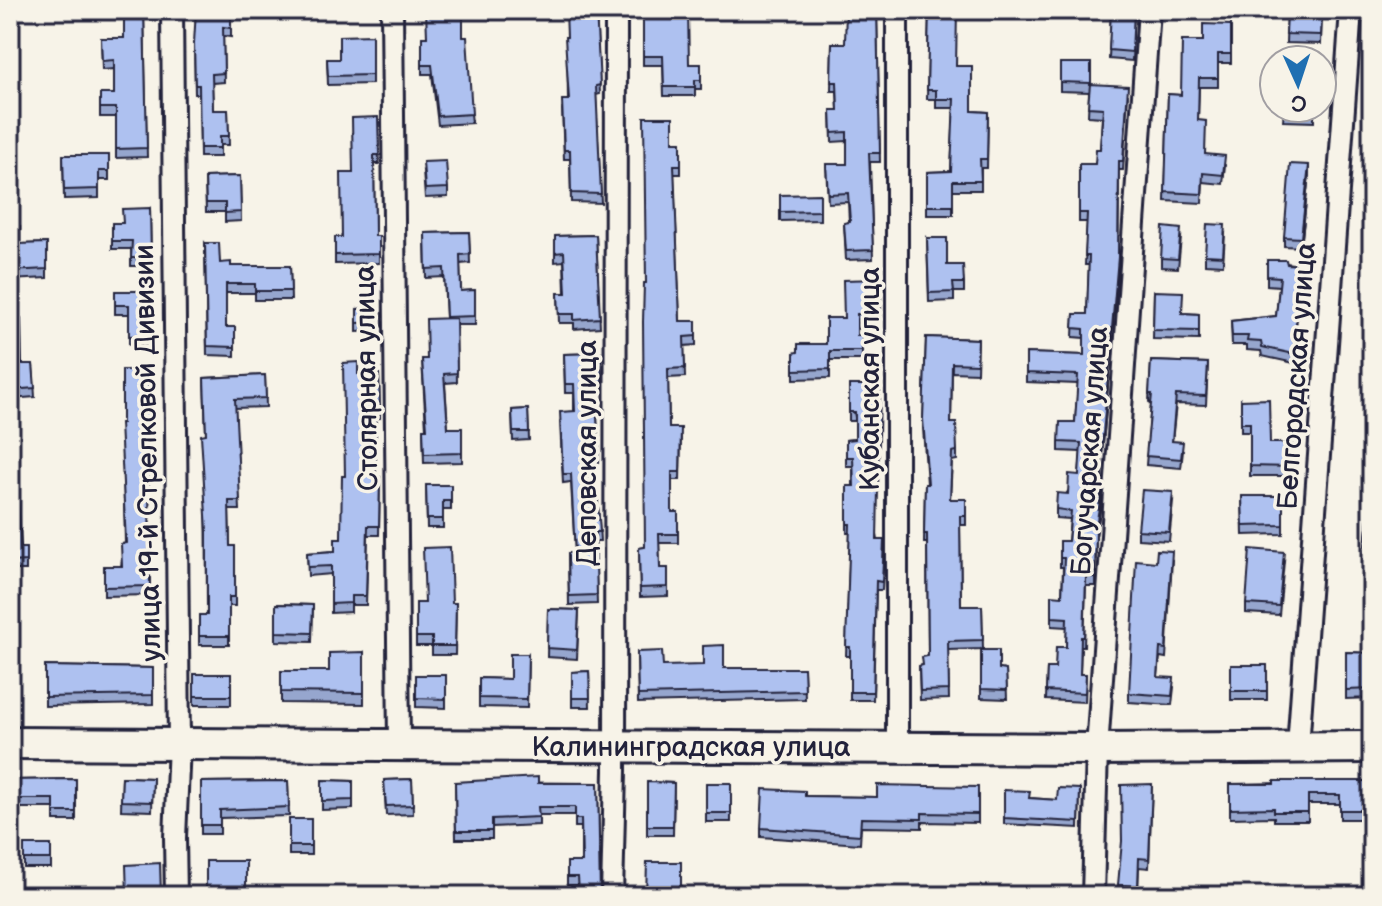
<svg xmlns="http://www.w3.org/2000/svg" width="1382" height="906" font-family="'Balsamiq Sans',sans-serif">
	<rect width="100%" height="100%" fill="#f7f3e8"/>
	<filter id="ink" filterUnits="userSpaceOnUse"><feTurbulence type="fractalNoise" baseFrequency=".0125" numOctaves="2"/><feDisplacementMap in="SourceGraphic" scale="16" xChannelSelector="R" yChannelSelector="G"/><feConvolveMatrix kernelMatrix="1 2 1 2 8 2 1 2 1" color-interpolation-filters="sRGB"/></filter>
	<g filter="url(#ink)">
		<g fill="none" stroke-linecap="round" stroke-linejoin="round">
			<defs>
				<path id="minor" d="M172 10 179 744 175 838 176 896
					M392 10 399 746
					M1298 747 1351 10
					M897 748V10
					M612 896 615 771 616 10
					M1093 896 1097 749 1149 10"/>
				<path id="secondary" d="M10 743 1097 749 1372 747"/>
			</defs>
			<use href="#minor" stroke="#22223b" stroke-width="26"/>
			<use href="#secondary" stroke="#22223b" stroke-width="36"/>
			<use href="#minor" stroke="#f7f3e8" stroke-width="20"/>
			<use href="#secondary" stroke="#f7f3e8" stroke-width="30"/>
		</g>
		<path fill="#96a6ce" stroke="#22223b" stroke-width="2" d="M144 10 147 157 116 158V117H100V94H114V69L102 70 101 38H124Z
			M231 10V37L223 36 224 82 212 83 213 110H228L229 145H220V157H200L199 94H195L194 43Z
			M596 10 600 94 596 95 601 203 571 202 570 159H564L562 109 568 100 567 37Z
			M643 10 689 64H701V89H695V96H664L663 65H643Z
			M877 10 880 162H870L873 259 846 260 844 223 849 222 848 202 828 203 826 164H847V141L832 142 831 110H838L837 91H831L832 43H845Z
			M929 10 956 66 972 111 988 112 987 168H981V190H953V215H927V172L951 171 954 108H936V99H927Z
			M1104 10H1134L1132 61 1109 59 1111 11H1104Z
			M1180 10H1212L1211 19 1180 16Z
			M1287 13 1322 14 1321 44 1286 43Z
			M1231 25V63H1218V87H1199L1198 120 1205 154 1225 165 1223 184 1203 182 1202 203 1165 201 1168 94 1181 95 1203 41Z
			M372 35V84L328 85 327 59H339Z
			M422 37H463L472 123 438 125 432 74H422Z
			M10 41H16V76H10Z
			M1060 63H1091V84L1128 95 1123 170H1119L1118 266 1102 456 1101 503 1096 536 1095 586H1086L1084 646H1081L1080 674H1086L1085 702 1046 700 1047 668H1055L1066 647 1067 627 1052 626V617L1062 596 1063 567H1060V541H1068L1070 519 1056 518V509L1079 475 1081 452 1059 451V442L1075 422 1078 384 1026 382V353L1084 355V338L1073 337 1074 314H1087L1089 265H1085L1087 222H1079V164H1095L1100 149 1102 117 1088 116 1089 92 1060 91Z
			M1284 108H1314V122L1283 121Z
			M378 117 379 164H374L375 236H379V263L335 264V237H341Z
			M673 142H681V174H674L680 321H696V345L684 346 685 377 668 378 669 428 681 437 680 480H672V512H678V543H659L660 568H668V596L640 597 639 548 645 547 646 283Z
			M63 155H109V180H99V198L64 199Z
			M423 171 448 188V197L425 198Z
			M1309 174 1301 247 1284 246V237Z
			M240 176 241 221 225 222V212H206L205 177Z
			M780 195 820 211V220L780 221Z
			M150 208 151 266H131V249H112V223H123Z
			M10 226 20 244 47 243V278L10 280Z
			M469 232 470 263 460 264 461 291 475 290V325H456L457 382 445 383 448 428H462V462L424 463 423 429H426L422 359H427L446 318 444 277 426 278 425 233Z
			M1225 234 1223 265 1205 264V255Z
			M596 235 600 327 574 329V323H559L558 293H565L564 261 555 262V236Z
			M927 238 947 265 964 283V292H954V301L929 302Z
			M1181 238 1178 268 1161 267V258Z
			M205 243 220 263 231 266H290L291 300H255V293H226V327H235V356L207 355Z
			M1267 260 1300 265 1294 363 1262 356 1261 351 1247 350V345H1232L1231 321 1276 316 1279 286 1267 285Z
			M880 279 881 314 863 315V323H857V335H862V360H830V378L794 379V353L798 352 826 344 844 318Z
			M115 291H147V344H129V314H115Z
			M1154 291 1182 313 1199 314V340L1153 339Z
			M377 308V331L357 332V309Z
			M10 318 22 364H33L35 397 10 399Z
			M926 337 978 339 977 373 952 372 951 423 957 451V460L952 461 950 499H966V525H960L961 606H982L983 649 948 650 949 699 920 700 919 666 923 665 928 656 927 543H924L925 484H927L923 428Z
			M601 353 602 391H596L599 462H585L587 489H597L600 541H595L597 604 569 605 568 553H575L571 482 563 483 560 421 574 411V393H565L564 354Z
			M1151 361 1208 363 1206 405 1176 404 1172 442 1183 451 1181 468 1146 465 1151 403 1149 402Z
			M148 370 150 595 104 596V566H121L125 543 122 423Z
			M358 374H379L380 418H376V477H380L379 535H368L366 605H351V612L331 613V574L308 576 307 553 335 551 341 539 345 476Z
			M265 375 266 407 235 408 240 510H229L230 546 235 597V606H229V645H199V615H207L206 434 204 378Z
			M849 385 878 540 884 549 882 590H876L873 700H850V656H846L850 533H847V486H853V466H846V440L855 439V421H849Z
			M1241 400 1270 443H1292V476H1250V432H1241Z
			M528 409 529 440 513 441 512 410Z
			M1372 415V584H1362L1368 517Z
			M10 480 21 548H26V570H10Z
			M426 485H451V510H443V528H427Z
			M1242 496H1283V534L1243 535Z
			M1173 501 1169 541 1138 539V530Z
			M1172 560 1166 658 1160 657 1158 677 1174 687 1172 705 1129 702V693L1156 562Z
			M1284 561 1279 615 1246 613V604Z
			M416 603H456L455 655H432V646H416Z
			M276 604 313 605 312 642 276 641Z
			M548 609 579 610 577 659 547 657Z
			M981 650 999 669 1006 670 1007 699 981 698Z
			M364 652V704L281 703V671H329Z
			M637 652 663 666 724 668H804L805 699 638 703Z
			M1346 652 1372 653V698L1346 699Z
			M528 654 527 708 479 707V678L510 679Z
			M1231 665H1267V700H1231Z
			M45 666 153 668V704L45 706Z
			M589 671 590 707H572V672Z
			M194 674H231V705H194Z
			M416 675H446V708L416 707Z
			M122 777 153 778 152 811 121 810Z
			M76 779V821H54V808H10V780Z
			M412 779 413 814 386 815 384 780Z
			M322 780 353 781V809L322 810Z
			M288 781 289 816 220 818V834H201V782Z
			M1372 781V813L1362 814V819H1340V804H1308V821H1274V817L1230 818V784Z
			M455 782 598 783 600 896H579L578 885H567V862H581V827H575V815H539V825L492 827V839H456Z
			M647 782 674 783 673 835H647Z
			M706 783H731V822H706Z
			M1152 784 1149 868 1139 867 1138 895 1118 894V885Z
			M978 787V823L922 822V828L861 827 860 844 761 837V828L805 796 877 797Z
			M1080 789 1079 828 1004 824V790L1030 798 1057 800Z
			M289 819H311V855H289Z
			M24 845H51V868H24Z"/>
		<path fill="#7a87a8" stroke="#22223b" stroke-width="2" d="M1119 161 1118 266 1102 456 1101 503 1096 536 1095 586 1096 527Z
			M1309 165V174L1301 247V238Z"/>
		<path fill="#aec1f0" stroke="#22223b" stroke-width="2" d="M124 10H144L147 148 116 149V108H100V94H114V60L102 61 101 38H124Z
			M196 10H231V28L223 27 224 73 212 74 213 110H228L229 136H220V148H200L199 85H195L194 43Z
			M426 10H463V37H467L472 114 438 116 432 65H422V37H427Z
			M566 10H596L600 85 596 86 601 194 571 193 570 150H564L562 100H569L565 37H567Z
			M643 10H688L689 64H701V80H695V87H664L663 56H643Z
			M846 10H877L880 153H869L873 250 846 251 844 223 850 222 848 193 828 194 826 164H847V132L832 133 831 110H838L837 82H831L832 43H845Z
			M929 10H957L956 66H972V111L988 112 987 159H980L981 181H953V206H927V172L951 171 954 99H936V90H927Z
			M1111 10H1134L1132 52 1109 50Z
			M1287 13 1322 14 1321 35 1286 34Z
			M1203 24 1231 25V54H1218V78H1199L1198 120 1206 121 1205 154 1225 156 1223 175 1203 173 1202 194 1165 192 1168 94 1181 95 1182 41H1203Z
			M372 35V75L328 76 327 59H339V36Z
			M10 41H16V67H10Z
			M1060 63H1091V83L1060 82Z
			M1090 84 1128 86 1123 161H1119L1118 257 1102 447 1101 494 1096 527 1095 577H1086L1084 637H1081L1080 674H1086L1085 693 1046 691 1047 668H1055L1056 647H1066L1067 618 1052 617V595L1062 596 1064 558H1060V541H1068L1071 511 1056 509 1057 493 1068 494 1069 474 1079 475 1081 443 1059 442 1060 422H1075L1078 375 1026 373V353L1084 355V329L1073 328 1074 314H1087L1089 256H1085L1087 213H1079V164H1095L1096 149H1100L1103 108 1088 107Z
			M1284 108H1314V113L1283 112Z
			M378 117 379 155H374L375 236H379V254L335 255V237H342L341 173H353L352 118Z
			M644 117H673V142H681V165H674L680 321H696V336L684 337 685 368 668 369 669 428H681L680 472H672V512H678V534H659L660 568H668V587L640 588 639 548 645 547 643 322 644 283H646Z
			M63 155H109V171H99V189L64 190Z
			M446 161 448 188 425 189 423 162Z
			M1290 164 1309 165 1301 238 1284 237Z
			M240 176 241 212 225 213V203H206L205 177Z
			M820 194V211L780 212V195Z
			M150 208 151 258H131L132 241H112V223H123L122 209Z
			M1207 224 1225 225 1223 256 1205 255Z
			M10 226H20V244L47 243V269L10 271Z
			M1163 227 1181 229 1178 259 1161 258Z
			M469 232 470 254 460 255 461 291 475 290V316L446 317 444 268 426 269 425 233Z
			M596 235 600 318 574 320V314H559L558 293H566L564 252 555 253V236Z
			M927 238H947V265H963L964 283H953L954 292 929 293Z
			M205 243H219L220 263 231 262V266H290L291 291H255V284H226V327H235V347L207 346Z
			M1267 260H1286L1287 264 1300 265 1294 354 1262 347 1261 342 1247 341 1248 336H1232L1231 321 1276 316 1280 277 1267 276Z
			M880 279 881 305 863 306V314H857V335H862V351H830V369L794 370V353L798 352V344H826V318H844L843 280Z
			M115 291H147V335L129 336V305H115Z
			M1154 291 1183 292 1182 313 1199 314V331L1153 330Z
			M377 308V322L357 323V309Z
			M10 318H21L22 364H33L35 388 10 390Z
			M456 318 457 373 444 374 448 428H462V453L424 454 423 429H427L422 359H427L426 319Z
			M926 337 978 339 977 364 952 363 951 423H956L957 451 952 452 950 499H966V516H960L961 606H982L983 640 948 641 949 690 920 691 919 666 923 665 922 657 928 656 927 534H924L925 484H928L923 419Z
			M601 353 602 382H595L599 453H585L587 489H597L600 532H595L597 595 569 596 568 553H575L571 474H563L560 412 575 411 574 384H565L564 354Z
			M1151 361 1208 363 1206 396 1176 395 1172 441 1183 442 1181 459 1146 456 1152 394H1149Z
			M358 362V374H379L380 409H376V477H380L379 526H368L366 596H351V603L331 604V566L308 567 307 553 335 551V539H341L342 476H345L343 363Z
			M122 370H148L150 586 104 587V566H122L121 544 126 543 120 423H122Z
			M265 375 266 398 235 399 240 501H229L230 546H235V597H229V636H199V615H207V531L201 435 206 434 204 378Z
			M849 385H880L877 540H884L882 582 876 581 873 692H850V647H846L850 524H847V486H854L853 457H846V440L855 439V412H849Z
			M1269 399 1270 443H1292V467L1250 466V423H1241V400Z
			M528 409 529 432H513L512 410Z
			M1372 415V575H1362L1368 517Z
			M10 480H17L21 548H26V561L10 562Z
			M426 485H451V501H443V519H427Z
			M1142 490 1173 492 1169 532 1138 530Z
			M1242 496H1283V525L1243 526Z
			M450 547 452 603H456L455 646H432V637H416V603H425L423 548Z
			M1250 549 1284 552 1279 606 1246 604Z
			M1157 550 1172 551 1166 649 1160 648 1158 677 1174 678 1172 696 1129 693 1136 560 1156 562Z
			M276 604 313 605 312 633 276 632Z
			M548 609 579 610 577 650 547 648Z
			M724 645V668H804L805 691 638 695 637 652 662 651 663 666 703 665V646Z
			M981 650H999V669L1006 670 1007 690 981 689Z
			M364 652V693L281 692V671H329V653Z
			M1346 652 1372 653V689L1346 690Z
			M510 654H528L527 699 479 698V678L510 679Z
			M1231 665H1267V691H1231Z
			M45 666 153 668V695L45 697Z
			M589 671 590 698H572V672Z
			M194 674H231V696H194Z
			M416 675H446V699L416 698Z
			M122 777 153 778 152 802 121 801Z
			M538 777V783H598L600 896H585V892H579L578 877H567V862H582L581 819H575V807H538L539 817 492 819V831H456L455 782Z
			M76 779V812H54V799H10V780Z
			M412 779 413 805 386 806 384 780Z
			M322 780 353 781V800L322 801Z
			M288 781 289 807 220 810V825H201V782Z
			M1274 781H1372V804L1362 805V810H1340V795H1308V812H1274V808L1230 809V784H1274Z
			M647 782 674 783 673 826H647Z
			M706 783H731V813H706Z
			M1152 784 1149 859 1139 858 1138 886 1118 885 1122 841 1121 785Z
			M877 785 978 787V814L922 813V819L861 818 860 835 761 828 763 789 805 791V796L877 797Z
			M1058 788 1080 789 1079 822 1004 818V790L1030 791 1029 798 1057 800Z
			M289 819H311V846H289Z
			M24 845H51V859H24Z
			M206 861H246V896H206Z
			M647 862H681V896H646Z
			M160 863 161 896H127L126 865Z"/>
	</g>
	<g text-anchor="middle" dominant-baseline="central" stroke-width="7" stroke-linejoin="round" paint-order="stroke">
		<g font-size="28" fill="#22223b" stroke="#f7f3e8">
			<text transform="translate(1297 376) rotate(-86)">Белгородская улица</text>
			<text transform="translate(367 378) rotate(-91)">Столярная улица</text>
			<text transform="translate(870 379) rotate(-90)">Кубанская улица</text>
			<text transform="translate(1090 451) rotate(-86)">Богучарская улица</text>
			<text transform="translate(148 453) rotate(-91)">улица 19-й Стрелковой Дивизии</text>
			<text transform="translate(587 453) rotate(-90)">Деповская улица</text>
			<text x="691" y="747">Калининградская улица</text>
		</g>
	</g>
	<rect width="1382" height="906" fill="none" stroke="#f7f3e8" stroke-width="40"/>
	<rect x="20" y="20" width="1342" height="866" fill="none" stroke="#22223b" stroke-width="3" filter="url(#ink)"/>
	<g transform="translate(1298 84) rotate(177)"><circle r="38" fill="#f7f3e8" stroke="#a29fa3" stroke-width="2"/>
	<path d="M0-6L14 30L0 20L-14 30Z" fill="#1f6fb2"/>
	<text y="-12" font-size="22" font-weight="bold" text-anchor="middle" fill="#22223b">С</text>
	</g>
</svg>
